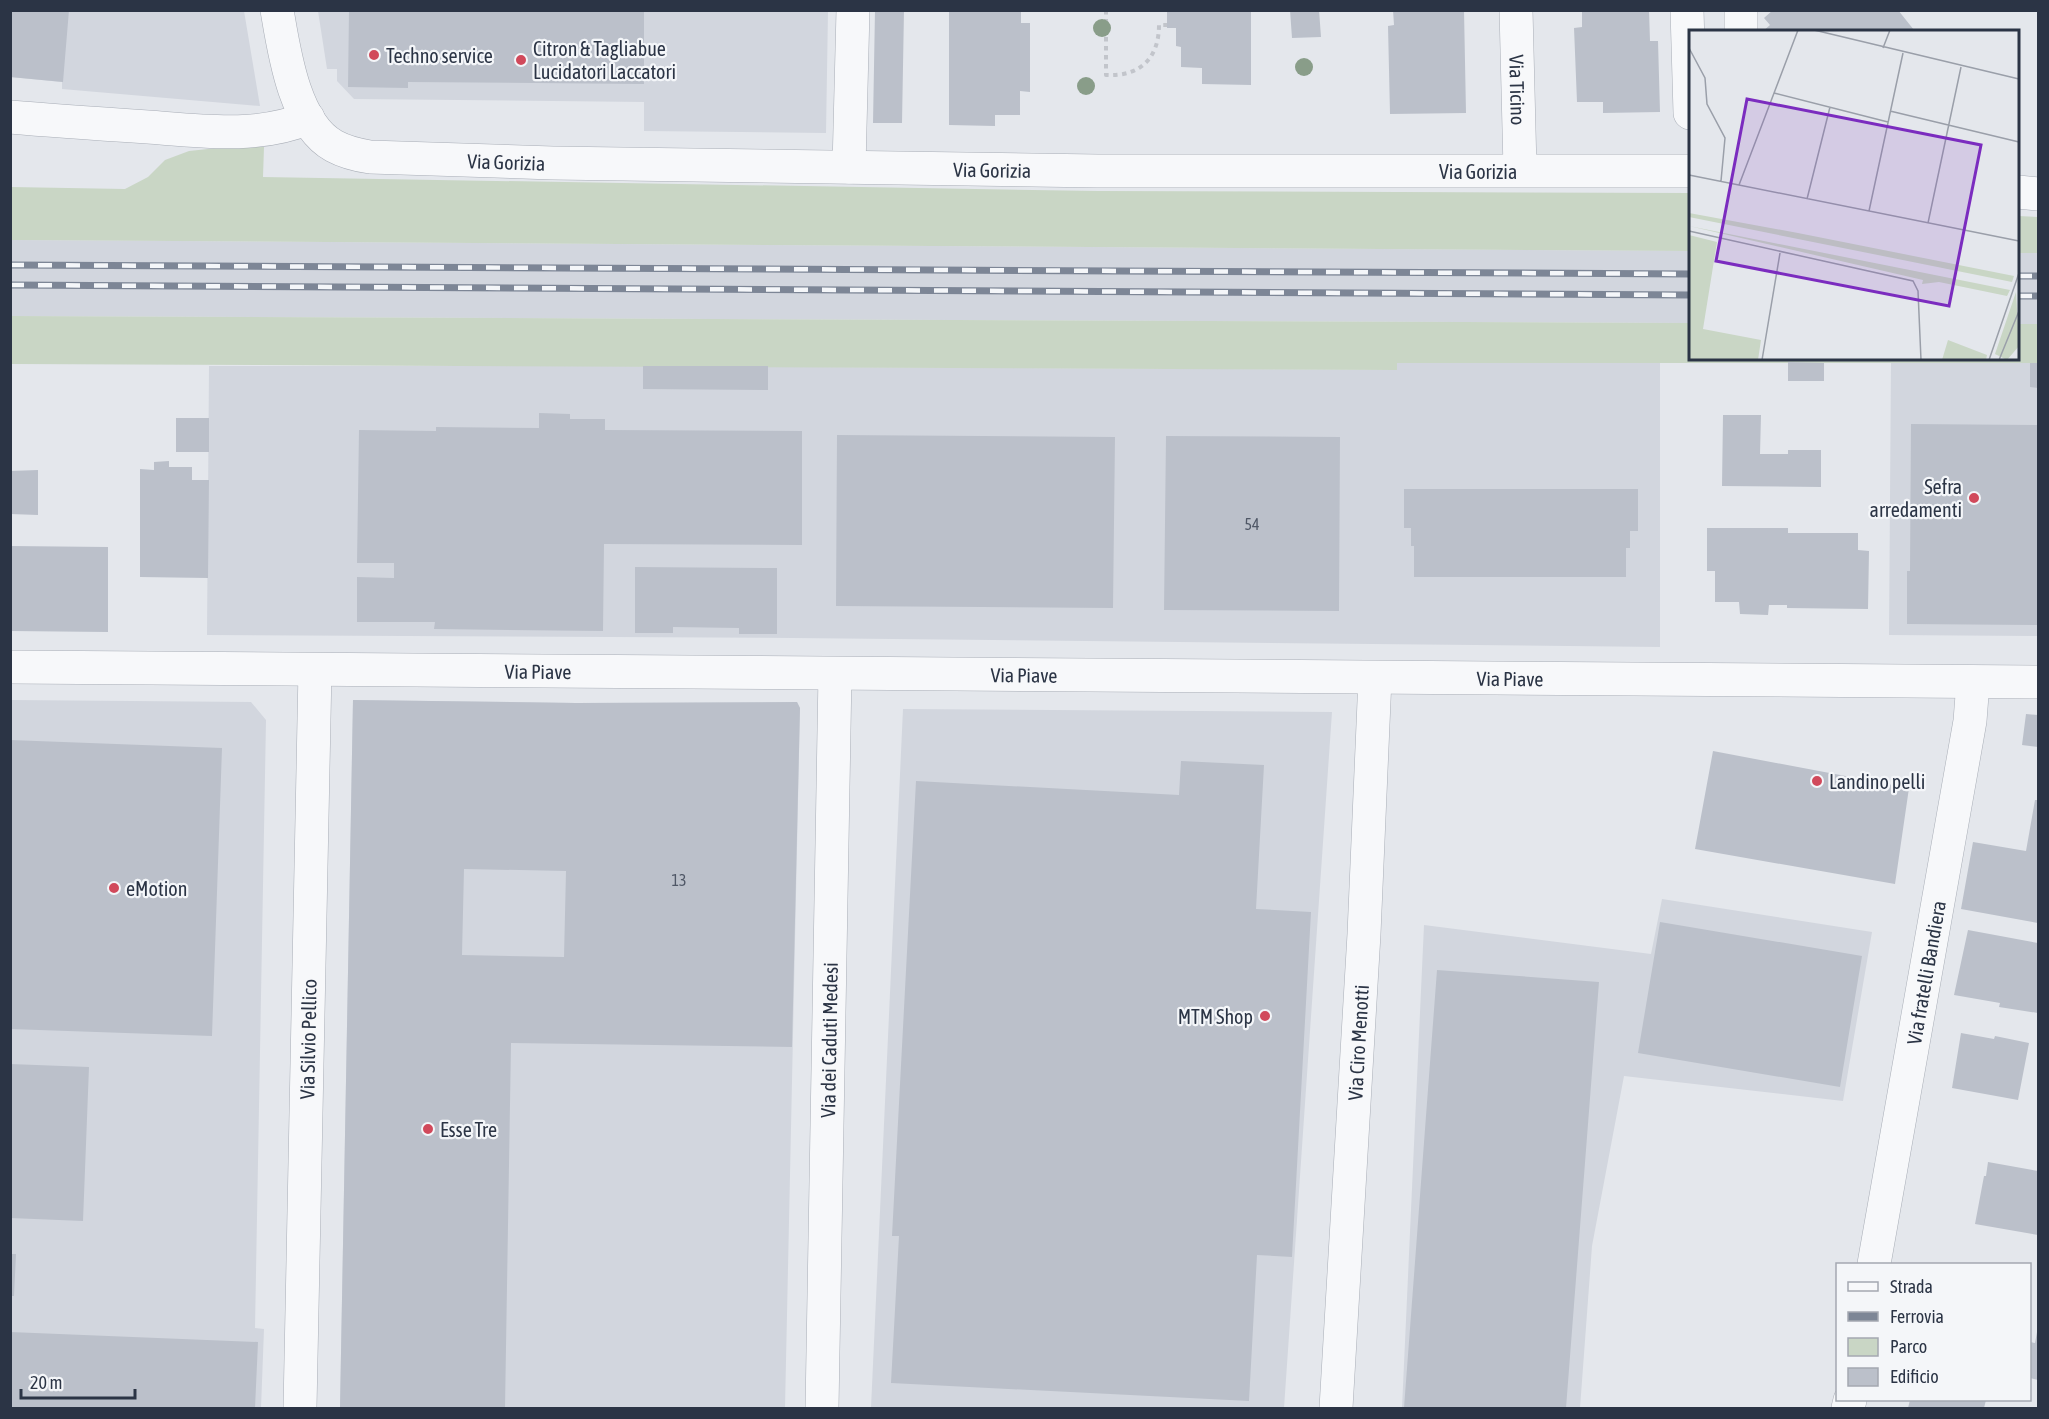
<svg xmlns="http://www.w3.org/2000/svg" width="2049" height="1419" font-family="'Asap Condensed',sans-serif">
	<rect width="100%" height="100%" fill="#e4e7ec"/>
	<path fill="#d2d6de" d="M10 11H244L260 106 62 89V82L11 77Z
		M318 11H828L826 133 644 131V102L354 99 337 81V69H327Z
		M10 240 1690 251V323L11 316Z
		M2018 253H2038V324H2018Z
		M1397 363H1660V647L793 638 207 635 209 366H643L1396 370Z
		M1891 363H2038V636L1889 635Z
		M11 700 251 702 266 720 255 1328 264 1329 261 1408H11Z
		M353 700 576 703 797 702 800 708 785 1408H340Z
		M903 709 1332 712 1284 1408H871Z
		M1662 899 1872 932 1843 1101 1624 1076 1592 1246 1580 1408H1402L1424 925 1651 954Z"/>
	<path fill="#c9d6c5" d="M227 147H264L263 177 1098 191 1690 193V251L11 240V187L125 189 148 177 165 160 189 151Z
		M2018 216 2038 217V253H2018Z
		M11 316 1690 323V358H2018V324H2038V363H1397V370L11 364Z"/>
	<path fill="#bbc0ca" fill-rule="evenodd" d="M10 10H69L63 82 10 77Z
		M349 10H644V84L408 82V88L348 87Z
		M875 10H904L902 123H873Z
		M949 10H1021V23H1030V92L1020 91V115H995V126L949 125Z
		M1167 10H1251V85L1202 84V68L1181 67V47L1176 46V28H1167Z
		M1290 10H1319L1321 37 1292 38Z
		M1393 10H1464L1466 113 1390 114 1388 26 1394 25Z
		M1582 10H1649L1650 41H1658L1660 112 1603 113V102H1577L1574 28 1582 27Z
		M1773 10H1898L1914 30 1762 32 1770 25 1764 18Z
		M1788 362 1824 363V381H1788Z
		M2030 363H2038V388L2030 387Z
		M643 366H768V390L643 389Z
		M539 413 570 414V419H605V430L802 431V545L604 544 603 631 434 629 435 622H357V577L394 578V563H357L359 430 436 431V427L539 428Z
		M1723 415H1761L1760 454H1788V450H1821V487L1722 486Z
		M176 418H209V452H176Z
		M1911 424 2038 425V625L1907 624V571H1910Z
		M837 435 1115 437 1113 608 836 606Z
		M1166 436 1340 437 1339 611 1164 610Z
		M169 461V467H192V480H209L208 578 140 577V469L154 470V462Z
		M38 470V515L10 514V471Z
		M1404 489H1638V531H1630V548H1626V577H1414V546H1411V528H1404Z
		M1707 528H1788V533H1858V550L1869 551 1868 609 1787 608V605H1769L1768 615 1740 614 1739 602H1715V571H1707Z
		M10 546 108 547V632L10 631Z
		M635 567 777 568V634H739V628L673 627V633H635Z
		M353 700 576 703 797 702 800 708 792 1047 511 1043 505 1408H340ZM464 869 566 871 564 957 462 955Z
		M2026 714 2038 715V747L2022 745Z
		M10 740 222 748 212 1036 10 1029Z
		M1713 751 1909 788 1895 884 1695 849Z
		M1181 761 1264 765 1256 909 1311 912 1292 1257 1257 1255 1249 1401 891 1383 899 1236H892L916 781 1179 795Z
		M2035 800H2038V923L1961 909 1973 842 2026 851Z
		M1660 922 1862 956 1840 1087 1638 1053Z
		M1968 930 2038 943V1013L1999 1007 2000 1003 1954 995Z
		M1437 970 1599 982 1566 1408H1404Z
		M1961 1033 1994 1039 1995 1036 2029 1043 2018 1100 1952 1088Z
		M10 1064 89 1067 83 1221 10 1218Z
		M1988 1162 2038 1171V1235L1975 1224 1984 1176H1986Z
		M10 1254H16L14 1296H10Z
		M10 1332 258 1342 255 1408H10Z
		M2037 1332H2038V1380L2030 1378V1342L2035 1343Z
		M1910 1400H1986L1984 1408H1908Z"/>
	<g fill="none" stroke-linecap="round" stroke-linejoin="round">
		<defs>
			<g id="minor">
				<path id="s1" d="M277 10C284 51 294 124 334 146 345 152 357 155 370 157L553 163 1098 171H1690"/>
				<path id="s2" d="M1516 10 1520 169"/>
				<path d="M1687 10 1690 113"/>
				<path d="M1741 10V32"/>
				<path d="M10 117C56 121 102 124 148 127 201 131 258 139 308 118"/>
				<path d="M849 167 853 10"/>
				<path d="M2018 192 2038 194"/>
				<path id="s3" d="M10 667 2038 682"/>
				<path id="s4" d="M1874 1264 1970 721 1973 682"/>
				<path id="s5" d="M300 1408 315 670"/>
				<path id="s6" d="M822 1408 835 674"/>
				<path id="s7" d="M1336 1408 1364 934 1375 678"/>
				<path d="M1848 1408 1850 1400"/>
			</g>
		</defs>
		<use href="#minor" stroke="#a9aeb7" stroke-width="34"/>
		<path stroke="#c2c5cb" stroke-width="4" stroke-dasharray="4.5 4.5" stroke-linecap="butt" d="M1106 10V75C1140 77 1159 58 1159 25H1167"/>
		<use href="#minor" stroke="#f7f8fa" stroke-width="33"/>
		<defs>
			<path id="rail" d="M10 265 1690 274
				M2018 276H2038
				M10 285 1690 295
				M2018 296H2038"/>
		</defs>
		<use href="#rail" stroke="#7d8696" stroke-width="7"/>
		<use href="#rail" stroke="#f4f6f9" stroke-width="4.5" stroke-dasharray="14" stroke-linecap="butt"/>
	</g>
	<g fill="#899d89">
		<circle cx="1102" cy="28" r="9"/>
		<circle cx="1304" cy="67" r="9"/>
		<circle cx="1086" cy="86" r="9"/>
	</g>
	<g fill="#d1495b" stroke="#f4f6f9" stroke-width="2">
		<circle cx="374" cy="55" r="6"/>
		<circle cx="521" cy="60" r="6"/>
		<circle cx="1974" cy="498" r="6"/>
		<circle cx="1817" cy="781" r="6"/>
		<circle cx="114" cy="888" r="6"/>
		<circle cx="1265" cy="1016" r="6"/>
		<circle cx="428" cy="1129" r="6"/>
	</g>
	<g text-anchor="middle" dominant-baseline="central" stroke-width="4.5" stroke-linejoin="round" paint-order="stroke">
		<g font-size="16" fill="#4f5766">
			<text x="1252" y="524">54</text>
			<text x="679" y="880">13</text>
		</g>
		<g font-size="20" fill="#2b3445" stroke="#f4f6f9" text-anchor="start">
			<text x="533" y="48">Citron &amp; Tagliabue<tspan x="533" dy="23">Lucidatori Laccatori</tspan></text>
			<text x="386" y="55">Techno service</text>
			<text x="1962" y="486" text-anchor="end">Sefra<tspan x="1962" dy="23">arredamenti</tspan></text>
			<text x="1829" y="781">Landino pelli</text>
			<text x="126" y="888">eMotion</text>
			<text x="1253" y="1016" text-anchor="end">MTM Shop</text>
			<text x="440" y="1129">Esse Tre</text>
		</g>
		<g font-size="20" fill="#2b3445" stroke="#f4f6f9">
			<text stroke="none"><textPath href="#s2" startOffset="80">Via Ticino</textPath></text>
			<text stroke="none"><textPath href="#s1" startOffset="326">Via Gorizia</textPath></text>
			<text stroke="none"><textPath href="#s1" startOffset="812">Via Gorizia</textPath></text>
			<text stroke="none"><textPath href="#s1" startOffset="1298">Via Gorizia</textPath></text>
			<text stroke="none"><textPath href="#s3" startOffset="528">Via Piave</textPath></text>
			<text stroke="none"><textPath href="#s3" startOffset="1014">Via Piave</textPath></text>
			<text stroke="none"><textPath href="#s3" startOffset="1500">Via Piave</textPath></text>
			<text stroke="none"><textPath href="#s4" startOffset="296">Via fratelli Bandiera</textPath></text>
			<text stroke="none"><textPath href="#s5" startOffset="369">Via Silvio Pellico</textPath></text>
			<text stroke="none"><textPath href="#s6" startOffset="368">Via dei Caduti Medesi</textPath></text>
			<text stroke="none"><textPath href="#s7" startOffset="366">Via Ciro Menotti</textPath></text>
		</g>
	</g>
	<g transform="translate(1689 30)">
		<rect width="330" height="330" fill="#e4e7ec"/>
		<path d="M0 183 109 203 325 246 323 252 0 187ZM0 196 321 260 318 266 250 252 233 254 234 250ZM0 205 28 212 14 299 72 310 69 330H0ZM327 262 330 316 318 330 306 324ZM259 310 298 325 297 330H253Z" fill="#c9d6c5"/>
		<path fill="none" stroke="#9a9fa9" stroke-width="1.5" d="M125 0 330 49M0 18 16 48 18 74 36 108 32 151M194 18 201 0M85 63 199 92M201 81 330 112M0 145 330 211M50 155 109 0M118 169 141 77M180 181 214 23M239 193 272 37M0 201 224 251 229 261 232 330M73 330 91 223M300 330 330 243M310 330 330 281"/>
		<path fill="#7b2cbf" fill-opacity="0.15" stroke="#7b2cbf" stroke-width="3" d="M58 69 292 115 260 276 27 231Z"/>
		<rect width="330" height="330" fill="none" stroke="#2b3445" stroke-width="3"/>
	</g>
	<rect width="2049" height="1419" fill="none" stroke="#2b3445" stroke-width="24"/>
	<rect x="1836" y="1263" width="195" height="138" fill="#f4f6f9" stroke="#a4a8b1" stroke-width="1.5"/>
	<rect x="1848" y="1282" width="30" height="9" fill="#f7f8fa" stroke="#a4a8b1" stroke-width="1.5"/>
	<text x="1890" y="1293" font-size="18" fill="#2b3445">Strada</text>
	<rect x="1848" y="1312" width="30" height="9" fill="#7d8696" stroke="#a4a8b1" stroke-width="1.5"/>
	<text x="1890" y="1323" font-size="18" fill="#2b3445">Ferrovia</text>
	<rect x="1848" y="1338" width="30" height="18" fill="#c9d6c5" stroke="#a4a8b1" stroke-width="1.5"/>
	<text x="1890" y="1353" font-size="18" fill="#2b3445">Parco</text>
	<rect x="1848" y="1368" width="30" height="18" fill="#bbc0ca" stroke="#a4a8b1" stroke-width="1.5"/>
	<text x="1890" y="1383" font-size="18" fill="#2b3445">Edificio</text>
	<path d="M21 1389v9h114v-9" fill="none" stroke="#2b3445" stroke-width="3"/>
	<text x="30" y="1389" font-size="18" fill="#2b3445" stroke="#f4f6f9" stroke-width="4.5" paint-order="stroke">20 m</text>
</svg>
